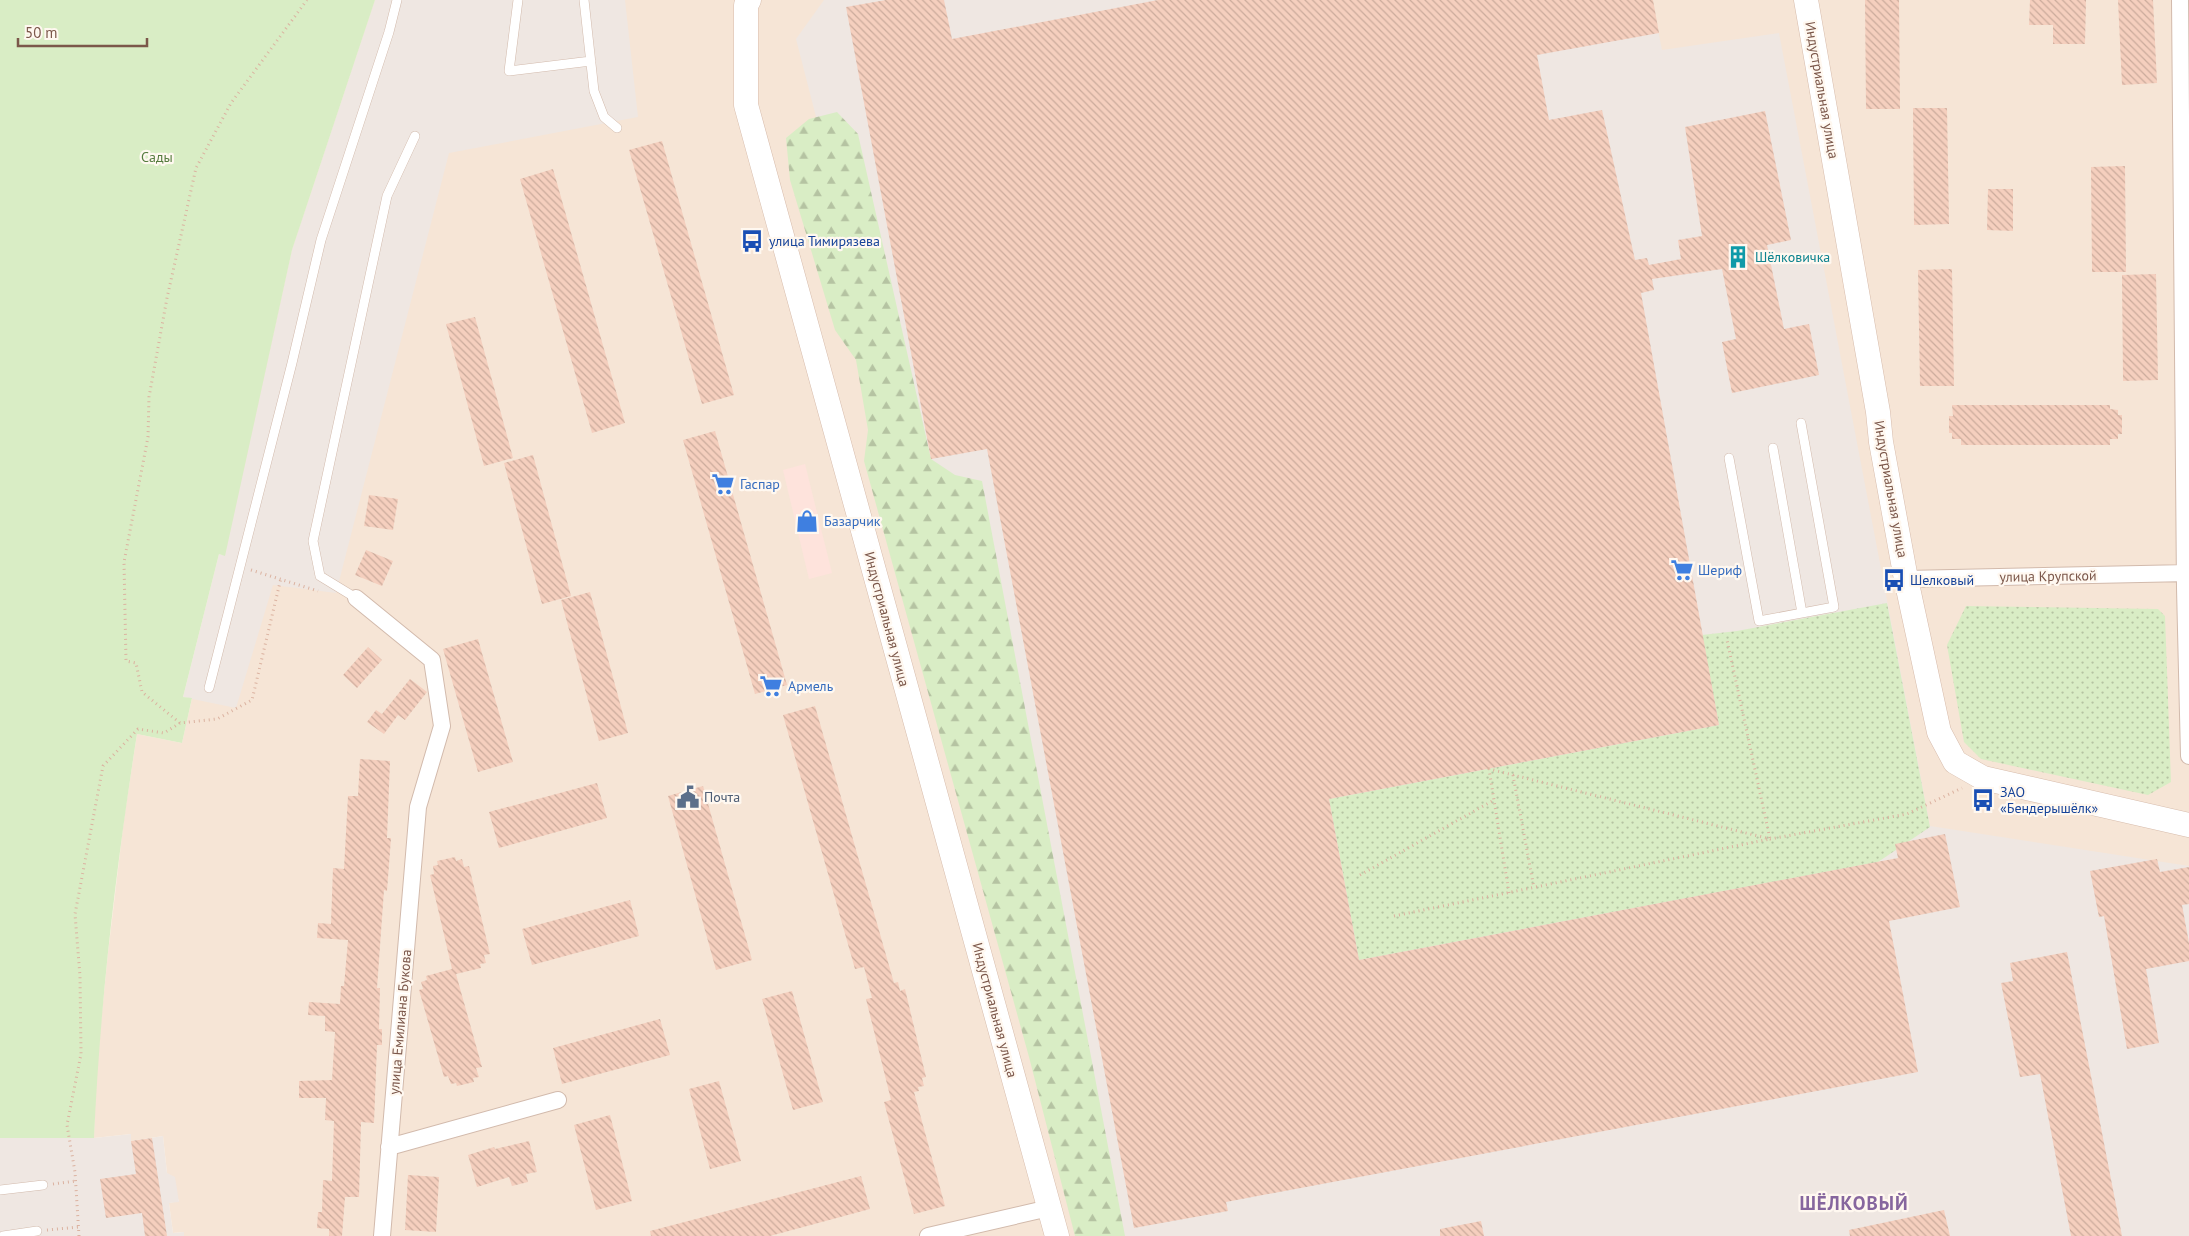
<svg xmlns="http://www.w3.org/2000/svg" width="2189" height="1236" font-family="'PT Sans',sans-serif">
	<defs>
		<pattern id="forest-firs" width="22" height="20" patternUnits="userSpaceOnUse" patternTransform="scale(1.25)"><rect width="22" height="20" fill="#d9edc5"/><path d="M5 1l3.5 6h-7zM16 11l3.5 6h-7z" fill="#b5c3a2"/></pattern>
		<pattern id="park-dots" width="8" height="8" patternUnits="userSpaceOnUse" patternTransform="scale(1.25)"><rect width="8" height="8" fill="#d9edc5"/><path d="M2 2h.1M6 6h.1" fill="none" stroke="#b5c3a2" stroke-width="1.8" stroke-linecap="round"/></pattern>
		<pattern id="building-back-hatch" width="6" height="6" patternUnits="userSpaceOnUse" patternTransform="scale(1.25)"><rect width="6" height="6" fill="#f5cfbe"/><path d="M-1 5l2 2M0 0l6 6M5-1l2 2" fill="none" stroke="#cbab9c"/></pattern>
	</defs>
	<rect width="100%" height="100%" fill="#fef4e8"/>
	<path fill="#f6e5d6" d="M375 0H2189V1236H184L183 1232 173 1233 169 1203 179 1201 167 1173 163 1136 131 1141V1134L94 1138 96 1072 108 953 124 819 137 734 182 743 292 250Z"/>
	<path fill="#fee3dc" d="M805 464 832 573 809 579 783 470Z"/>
	<path fill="#efe7e2" d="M375 0H625L638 117 449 153 336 593 273 585 236 708 183 697 219 554 225 555 292 250Z
		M824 0H1652L1662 50 1779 33 1930 826 2189 866V1236H1104L796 39Z
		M131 1134V1141L163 1136 167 1173 175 1177 179 1202 169 1203 173 1233 184 1232V1236H0V1138H94Z"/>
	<path fill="#d9edc5" d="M0 0H375L292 250 225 556 219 554 183 697 192 698 182 743 137 734C116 868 100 1003 94 1138H0Z"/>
	<path fill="url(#forest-firs)" d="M837 112 858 134 931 459 955 475 982 481 1125 1236H1075L1029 1057 864 461 868 430 856 360 835 330 790 180 786 138 809 119Z"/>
	<path fill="url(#park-dots)" d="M1887 603 1930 827 1878 862 1359 960 1329 799 1719 725 1702 635 1737 631Z
		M1966 606 2158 609 2165 616 2171 782 2148 795 1981 759 1964 742 1947 645Z"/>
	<path fill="url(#building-back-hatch)" d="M886 0H944L952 39 1158 0H1653L1659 33 1537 55 1549 120 1602 110 1635 260 1647 258 1649 265 1681 259 1678 240 1702 236 1685 127 1765 111 1791 240 1767 245 1784 329 1809 324 1819 375 1732 393 1722 342 1736 339 1722 269 1652 279 1654 290 1641 293 1719 725 1329 799 1359 960 1898 858 1895 844 1945 834 1960 907 1889 921 1918 1072 1226 1202 1228 1211 1134 1228 987 449 931 459 846 7Z
		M1865 0H1899L1900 109H1866Z
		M2030 0H2086L2085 44H2053V25H2029Z
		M2118 0H2153L2157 83 2122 85Z
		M1913 108H1947L1949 224 1914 225Z
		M662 141 734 395 702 404 629 150Z
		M2125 166 2126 272H2092L2091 167Z
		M553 169 625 423 592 433 520 179Z
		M1988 189H2013V231L1987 230Z
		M1952 269 1954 386H1920L1918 270Z
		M2156 274 2158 380 2123 381 2122 275Z
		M475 317 513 458 484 466 446 324Z
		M1952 405H2110V409L2118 410V415H2122V434H2118V439H2110V445H1961V439H1952V433H1949V416H1953Z
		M715 431 787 685 755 694 683 440Z
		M533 455 571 596 542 604 504 463Z
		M369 495 398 499 393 530 364 526Z
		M366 550 393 561 382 586 355 575Z
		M590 592 628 733 599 741 561 600Z
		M478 639 513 762 478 772 443 649Z
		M368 647 382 660 357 688 343 675Z
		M410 679 427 692 405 720 398 715 384 734 367 722 376 710 382 714Z
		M815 706 894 983 898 982 900 991 905 989 926 1077 922 1078 924 1086 918 1087 919 1091 914 1092 945 1206 914 1214 884 1102 891 1100 866 999 872 998 864 967 855 969 783 715Z
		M360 759 390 761 387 838H391L387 891 384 890 377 988H380L379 1029H382V1045H377L374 1123 361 1122 359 1197H345L342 1236H329V1229L317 1228 318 1212H322L323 1180 332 1181 334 1121 325 1120 326 1098H299V1081L332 1080 335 1032 325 1031V1016L308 1015 309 1002 340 1004 341 986H344L348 940 317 938 318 923 331 924 333 868 344 869 348 796H358Z
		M597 783 607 818 499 848 489 812Z
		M703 786 752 960 716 970 668 796Z
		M455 857 456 861 462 859 464 867 469 866 490 954 484 955 486 963 480 964 481 968 456 974 482 1067 476 1068 479 1077 473 1078 474 1082 457 1086 456 1083 451 1084 448 1076 444 1077 419 990 423 989 421 982 427 980 426 976 452 969 430 875 434 874 433 866 438 865 437 861Z
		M2157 859 2160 872 2189 867V904L2182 905 2189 943V961L2146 969 2159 1043 2127 1049 2104 916 2099 917 2090 871Z
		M630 900 639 936 532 965 522 929Z
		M2067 952 2122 1236H2071L2040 1074 2020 1077 2001 983 2013 981 2010 963Z
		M792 991 823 1102 793 1110 762 999Z
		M660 1019 670 1055 562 1084 553 1048Z
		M719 1081 741 1161 710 1169 689 1089Z
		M610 1115 632 1201 596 1210 574 1125Z
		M152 1138 167 1236H145L142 1213 106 1218 100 1179 136 1174 131 1141Z
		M529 1141 537 1172 526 1174 528 1182 512 1186 509 1177 477 1187 468 1155 494 1147 495 1149Z
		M408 1175 439 1177 436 1232 405 1230Z
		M861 1176 870 1209 770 1236H651L650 1231Z
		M1944 1210 1950 1236H1850L1849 1230Z
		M1481 1221 1484 1236H1440V1229Z"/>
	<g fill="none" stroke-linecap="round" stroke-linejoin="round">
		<defs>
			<path id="lane" d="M518 0 509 71 591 61
				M584 0 594 91 604 117 617 128
				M1773 448 1802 613
				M1729 458 1759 621 1834 607 1801 423
				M356 598 320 576 313 541 387 196 415 136
				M209 688 292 363 321 240 389 32 397 0
				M0 1190 43 1185
				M3 1236 37 1231"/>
			<path id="street" d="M2180 0 2185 588 2189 756
				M1906 579 2189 573
				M356 598 432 660 442 726 418 807 382 1236
				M389 1147 558 1100
				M928 1236 1049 1208"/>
			<path id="secondary" d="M749 0 746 5V105L1057 1236
				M1806 0 1878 412 1881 442 1906 579 1939 732 1955 762 1983 778 2189 825"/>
		</defs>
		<use href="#lane" stroke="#d2baac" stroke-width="10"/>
		<use href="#street" stroke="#d2baac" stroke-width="18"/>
		<use href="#secondary" stroke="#d7bcac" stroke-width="25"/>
		<path stroke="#dbb2a0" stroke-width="3" stroke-dasharray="1 4" stroke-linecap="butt" d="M251 570 318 591
			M180 723 142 692 136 663 126 661 124 562 148 437 149 397 167 298 196 168 231 103 307 0
			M1513 775 1534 888
			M1360 875 1494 800
			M1509 893 1489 769 1770 839 1907 814 1962 788
			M1394 916 1770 839 1727 640
			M53 1184 76 1181
			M47 1230 79 1227
			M79 1236 75 1172 67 1125 81 1054 80 976 75 914 103 766 138 729 164 733 180 723 217 719 252 700 281 578"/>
		<use href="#lane" stroke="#fff" stroke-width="9"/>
		<use href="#street" stroke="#fff" stroke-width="16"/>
		<use href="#secondary" stroke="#fff" stroke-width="24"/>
	</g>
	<defs>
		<symbol id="bus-bare" viewBox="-9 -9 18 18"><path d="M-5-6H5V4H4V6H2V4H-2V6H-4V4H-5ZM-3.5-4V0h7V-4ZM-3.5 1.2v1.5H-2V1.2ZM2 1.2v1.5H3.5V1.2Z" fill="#1a4fb4" stroke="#fff8f0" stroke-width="2.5" paint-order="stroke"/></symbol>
		<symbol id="building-bare" viewBox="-9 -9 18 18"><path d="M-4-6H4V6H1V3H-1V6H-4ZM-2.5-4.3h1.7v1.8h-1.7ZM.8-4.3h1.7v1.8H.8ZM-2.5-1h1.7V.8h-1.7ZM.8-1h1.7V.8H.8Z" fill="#0f9aa8" stroke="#fff8f0" stroke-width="2.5" paint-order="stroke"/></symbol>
		<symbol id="supermarket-bare" viewBox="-9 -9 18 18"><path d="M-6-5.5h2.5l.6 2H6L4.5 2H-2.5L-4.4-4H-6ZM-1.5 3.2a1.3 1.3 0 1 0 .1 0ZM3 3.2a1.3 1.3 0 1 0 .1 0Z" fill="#3f7fe0" stroke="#fff8f0" stroke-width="2.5" paint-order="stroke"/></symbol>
		<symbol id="shop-bare" viewBox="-9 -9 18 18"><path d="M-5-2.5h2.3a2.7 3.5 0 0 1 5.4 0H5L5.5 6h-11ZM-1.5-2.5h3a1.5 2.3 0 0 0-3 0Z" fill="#3f7fe0" stroke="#fff8f0" stroke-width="2.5" paint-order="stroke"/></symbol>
		<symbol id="civic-bare" viewBox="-9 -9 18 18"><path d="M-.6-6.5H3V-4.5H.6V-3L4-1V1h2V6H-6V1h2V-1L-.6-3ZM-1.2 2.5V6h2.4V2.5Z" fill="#5c6f8a" stroke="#fff8f0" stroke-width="2.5" paint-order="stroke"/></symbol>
	</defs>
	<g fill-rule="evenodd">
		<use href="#bus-bare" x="736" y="225" width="32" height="32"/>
		<use href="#building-bare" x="1722" y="241" width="32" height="32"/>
		<use href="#supermarket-bare" x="707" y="468" width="32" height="32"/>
		<use href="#shop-bare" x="791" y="505" width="32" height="32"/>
		<use href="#supermarket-bare" x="1666" y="554" width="32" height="32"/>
		<use href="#bus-bare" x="1878" y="564" width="32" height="32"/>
		<use href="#supermarket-bare" x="755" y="670" width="32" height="32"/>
		<use href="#civic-bare" x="672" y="781" width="32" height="32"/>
		<use href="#bus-bare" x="1967" y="784" width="32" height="32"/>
	</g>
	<g text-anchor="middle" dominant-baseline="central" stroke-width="4.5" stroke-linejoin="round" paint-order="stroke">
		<g font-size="14" fill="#7b574a" stroke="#fff8f0">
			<text transform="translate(1822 90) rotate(80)">Индустриальная улица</text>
			<text transform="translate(1891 489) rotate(80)">Индустриальная улица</text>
			<text transform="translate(2048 576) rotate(-1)">улица Крупской</text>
			<text transform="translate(887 619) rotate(75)">Индустриальная улица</text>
			<text transform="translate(995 1010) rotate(75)">Индустриальная улица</text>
			<text transform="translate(400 1022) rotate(-85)">улица Емилиана Букова</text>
		</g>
		<g font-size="14" fill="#557b3e" stroke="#fff8f0">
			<text x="157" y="157">Сады</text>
		</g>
		<g font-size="14" fill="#164399" stroke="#fff8f0" text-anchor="start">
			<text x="769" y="241">улица Тимирязева</text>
			<text x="1910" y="580">Шелковый</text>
			<text x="2000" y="792">ЗАО<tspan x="2000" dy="16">«Бендерышёлк»</tspan></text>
		</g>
		<g font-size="14" fill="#0d838f" stroke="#fff8f0" text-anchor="start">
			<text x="1755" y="257">Шёлковичка</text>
		</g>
		<g font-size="14" fill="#366cbe" stroke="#fff8f0" text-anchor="start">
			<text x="740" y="484">Гаспар</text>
			<text x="824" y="521">Базарчик</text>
			<text x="1698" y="570">Шериф</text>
			<text x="788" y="686">Армель</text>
		</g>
		<g font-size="14" fill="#4e5e75" stroke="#fff8f0" text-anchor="start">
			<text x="704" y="797">Почта</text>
		</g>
		<g font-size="19" font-weight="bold" letter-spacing="1" fill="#86669e" stroke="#fff8f0">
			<text x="1854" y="1203">ШЁЛКОВЫЙ</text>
		</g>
	</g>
	<path d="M18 38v8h129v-8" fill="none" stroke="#7b574a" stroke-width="2.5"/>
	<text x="25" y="38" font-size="15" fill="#7b574a" stroke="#fff8f0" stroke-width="4" paint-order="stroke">50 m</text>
</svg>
